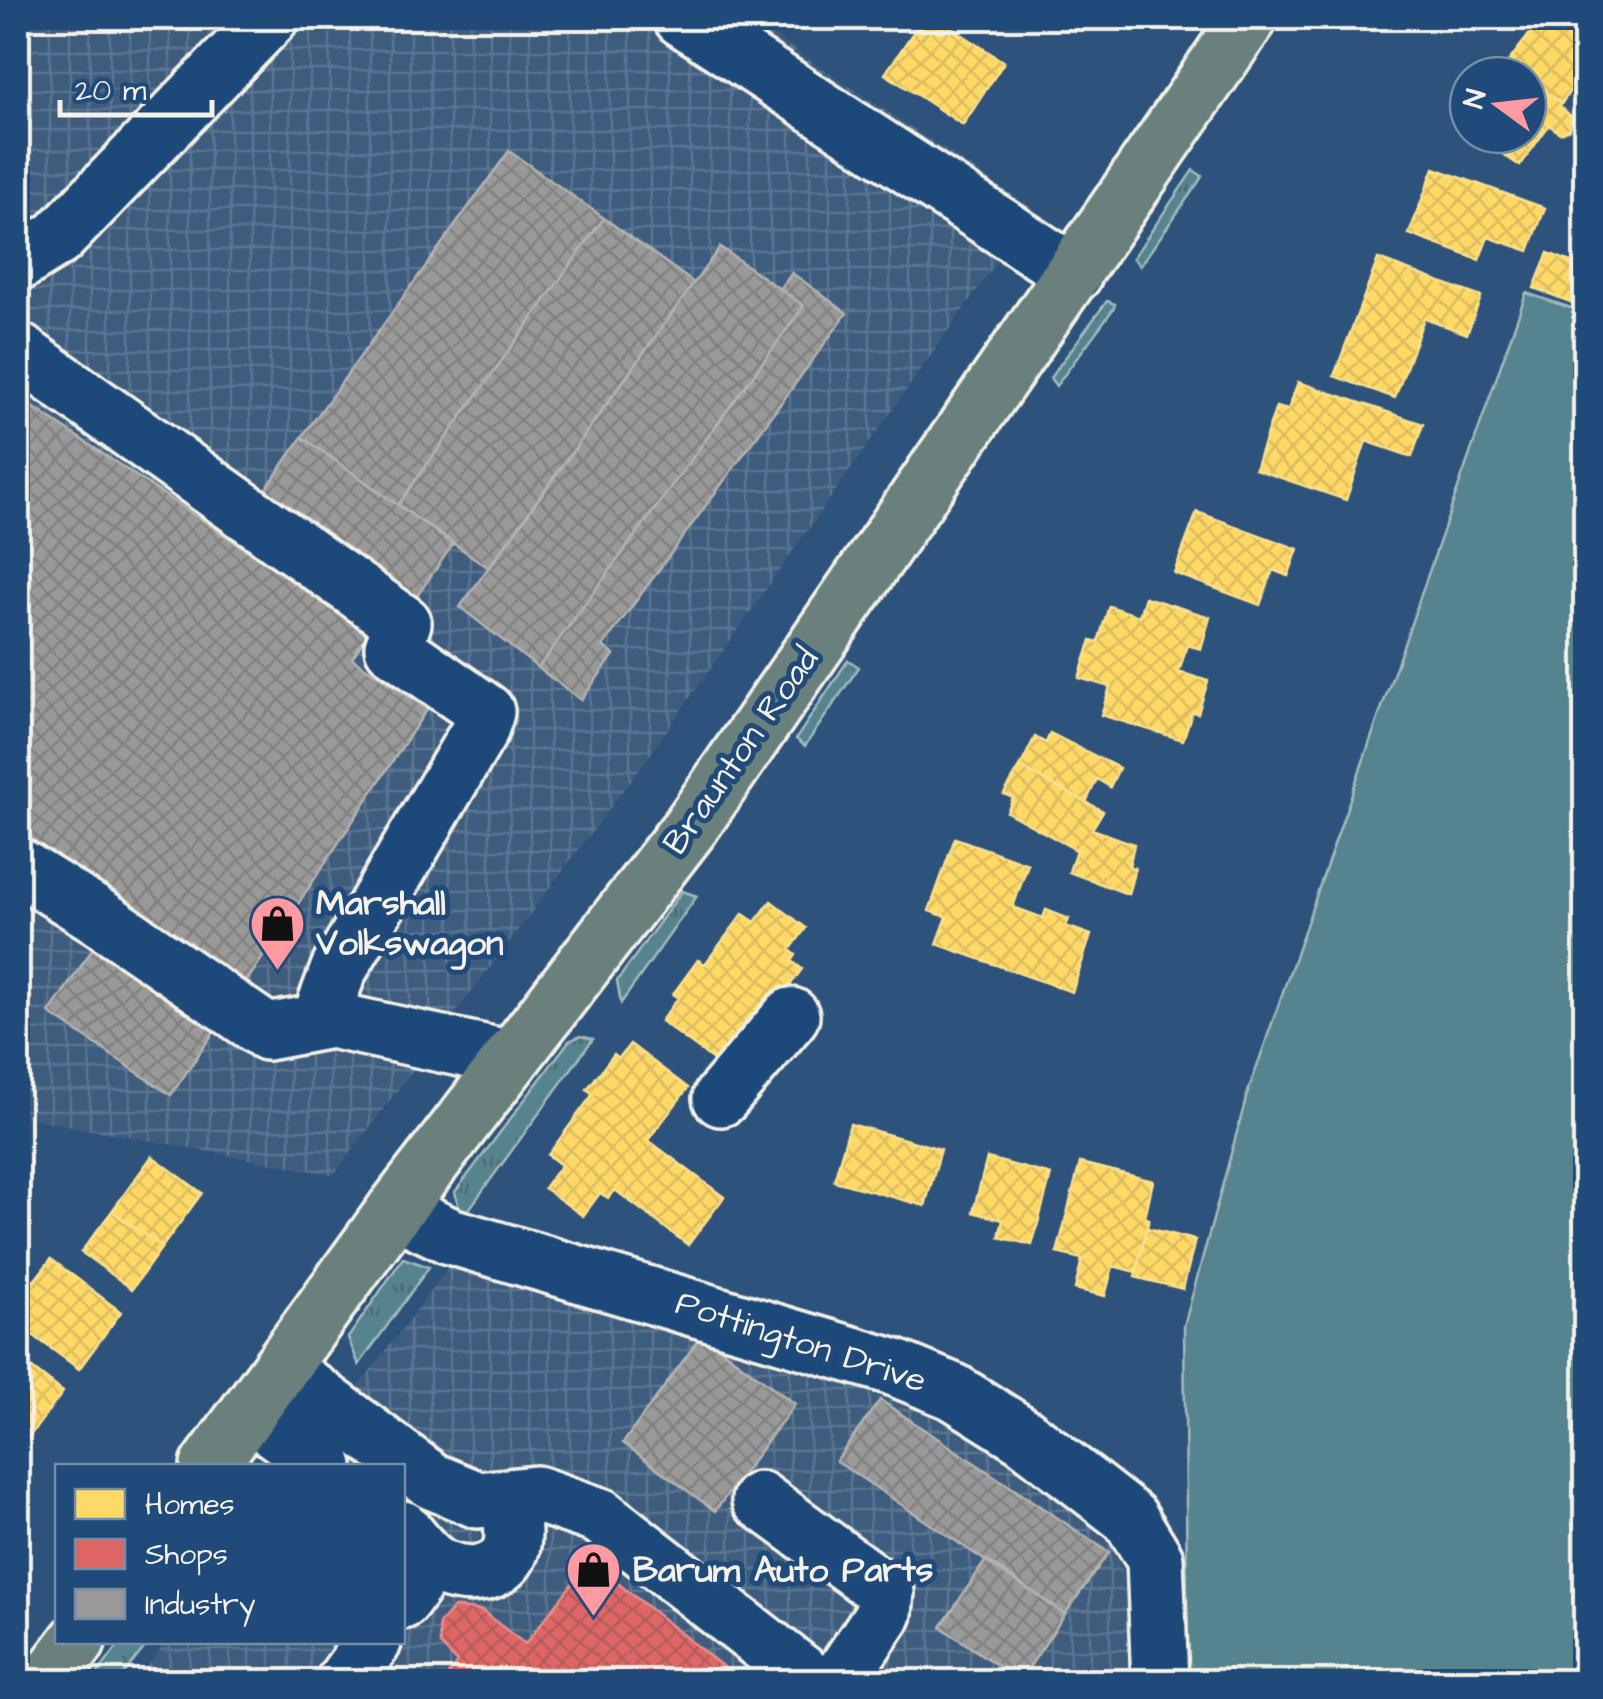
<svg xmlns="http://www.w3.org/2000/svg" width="1603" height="1699" font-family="'Architects Daughter',sans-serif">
	<defs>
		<pattern id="industrial-grid" width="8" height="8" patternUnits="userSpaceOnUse" patternTransform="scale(2.5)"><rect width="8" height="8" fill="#3d5c7e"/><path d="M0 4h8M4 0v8" fill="none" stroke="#5a7490"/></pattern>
		<pattern id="grass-tufts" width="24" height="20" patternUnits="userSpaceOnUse" patternTransform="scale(2.5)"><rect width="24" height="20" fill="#54848e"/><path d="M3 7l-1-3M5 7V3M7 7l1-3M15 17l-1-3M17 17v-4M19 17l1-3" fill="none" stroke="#506c71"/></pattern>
		<pattern id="homes-cross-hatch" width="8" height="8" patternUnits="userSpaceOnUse" patternTransform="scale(2.5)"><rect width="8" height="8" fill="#ffd966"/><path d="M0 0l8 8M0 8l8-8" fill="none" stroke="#dbbc60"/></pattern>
		<pattern id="shops-cross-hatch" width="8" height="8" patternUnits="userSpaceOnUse" patternTransform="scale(2.5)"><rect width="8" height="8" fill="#e06666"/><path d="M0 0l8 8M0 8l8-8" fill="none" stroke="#b35d5c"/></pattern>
		<pattern id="industry-cross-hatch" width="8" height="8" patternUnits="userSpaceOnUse" patternTransform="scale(2.5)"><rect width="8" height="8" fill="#999"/><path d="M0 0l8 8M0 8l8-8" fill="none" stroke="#818180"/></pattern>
	</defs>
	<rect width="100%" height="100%" fill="#2d527c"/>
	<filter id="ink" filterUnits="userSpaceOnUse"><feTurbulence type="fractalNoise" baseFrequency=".01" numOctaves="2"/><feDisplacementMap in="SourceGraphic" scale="20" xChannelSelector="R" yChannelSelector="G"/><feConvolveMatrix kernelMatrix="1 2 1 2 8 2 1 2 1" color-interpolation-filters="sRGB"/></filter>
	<g filter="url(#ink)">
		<path fill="url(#industrial-grid)" d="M18 18H747L1034 209 644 763 334 1175 18 1116Z
			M457 1256 911 1405 1028 1471 1120 1554 1128 1613 1130 1681 136 1682 166 1642H402V1466H298Z"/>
		<path fill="url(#grass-tufts)" stroke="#a4babb" stroke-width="2.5" d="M1193 170 1202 176 1200 180 1140 266 1133 258Z
			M1107 301 1115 304 1114 308 1056 386 1050 378Z
			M848 660 859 667 805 746 796 739Z
			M682 891 697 896 621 1003 617 981Z
			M580 1036 593 1039 462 1219 455 1192 569 1041Z
			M403 1258 429 1267 359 1365 348 1338Z
			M121 1642H149L118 1681H92Z"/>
		<path fill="#54848e" stroke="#a4babb" stroke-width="2.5" d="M1526 293 1586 313 1585 1681H1188L1184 1326 1247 1095Z"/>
		<path fill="url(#homes-cross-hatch)" stroke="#fce08d" stroke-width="2.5" d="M923 18H937L1004 62 963 125 885 74Z
			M1542 18H1561L1586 34V66L1562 103 1528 81V75H1519L1505 66Z
			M1528 81 1562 103 1560 107 1572 117 1569 129 1560 133 1549 125 1520 166 1475 135H1528Z
			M1434 168 1545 208 1529 251 1488 237 1479 260 1409 234Z
			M1548 253 1586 268V308L1534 288Z
			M1378 259 1481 297 1467 334 1424 318 1395 398 1334 376Z
			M1298 382 1423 424 1412 457 1366 441 1346 500 1255 469 1276 407 1288 410Z
			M1197 512 1298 549 1288 576 1273 570 1260 605 1174 573Z
			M1145 597 1210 617 1201 649 1187 645 1179 672 1208 681 1198 713 1192 712 1183 740 1101 715 1110 687 1079 678 1091 640 1098 642 1109 606 1139 616Z
			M1050 733 1119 768 1110 787 1097 779 1086 802 1020 767 1035 737 1046 743Z
			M1020 767 1103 811 1092 829 1134 844 1129 867 1135 868 1128 894 1069 872 1076 850 1007 812 1013 798 1004 794Z
			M955 838 1028 864 1013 907 1043 918 1046 910 1069 919 1066 926 1091 935 1072 992 937 944 947 917 929 911Z
			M771 901 806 928 790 950 796 955 792 961 802 969 763 1022 752 1014 716 1062 661 1021 678 998 673 994 698 960 705 964 743 914 755 922Z
			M630 1044 688 1088 648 1140 724 1197 688 1245 615 1190 608 1198 600 1193 583 1216 544 1188 561 1165 548 1155 593 1094 587 1089 614 1054 619 1058Z
			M850 1124 941 1149 925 1206 834 1181Z
			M152 1156 202 1193 162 1247 112 1211Z
			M987 1158 1051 1175 1032 1245 999 1237 1003 1220 973 1212Z
			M1080 1163 1153 1181 1145 1217 1149 1219 1136 1272 1113 1266 1105 1296 1075 1289 1082 1259 1057 1253Z
			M112 1211 162 1247 132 1289 81 1252Z
			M1147 1228 1195 1240 1183 1289 1135 1277Z
			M51 1259 121 1312 79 1369 18 1324V1269L34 1281Z
			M18 1357 63 1392 19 1450 18 1449Z"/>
		<path fill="url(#shops-cross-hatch)" stroke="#e6908d" stroke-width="2.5" d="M590 1561 742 1682H443L457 1662 440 1645 439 1624 454 1607 482 1611 525 1644Z"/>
		<path fill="url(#industry-cross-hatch)" stroke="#b4b3b1" stroke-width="2.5" d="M509 151 604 218 398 505 302 437Z
			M604 218 694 283 489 568 398 505Z
			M720 247 804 306 538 668 460 607Z
			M792 273 847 313 603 646 614 655 581 700 538 668 804 306 780 289Z
			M18 397 369 632 352 658 427 709 243 987 18 836Z
			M302 437 453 544 415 599 264 492Z
			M98 941 220 1023 171 1095 49 1013Z
			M702 1335 795 1404 715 1511 623 1443Z
			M880 1400 1109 1552 1065 1614 836 1461Z
			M986 1560 1065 1614 1020 1681 941 1627Z"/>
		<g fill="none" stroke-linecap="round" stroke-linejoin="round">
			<defs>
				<path id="minor" d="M682 18 1074 274
					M18 263 58 238 270 18
					M18 351 403 623 393 647 486 712 480 730 339 969 319 1022
					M18 866 101 918 267 1032 331 1020 511 1059
					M721 1098 791 1016
					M395 1210 450 1236 893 1367 954 1392 1024 1436 1130 1518 1155 1559 1160 1682
					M281 1368 432 1481 478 1500 536 1494 600 1516 813 1682
					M249 1412 325 1466
					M760 1500 886 1592 884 1613 838 1682
					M402 1529C412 1540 422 1555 434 1563 458 1579 504 1580 512 1545 515 1531 510 1512 509 1498
					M402 1601 431 1561
					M344 1682 373 1642"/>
				<path id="major" d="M209 1466 395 1210 691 826 1249 18
					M47 1682 77 1642"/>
			</defs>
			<use href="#minor" stroke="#f4f1e8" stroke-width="62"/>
			<use href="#major" stroke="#f4f1e8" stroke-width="62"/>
			<use href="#minor" stroke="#1f4a7a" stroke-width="55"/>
			<use href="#major" stroke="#6a807d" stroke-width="55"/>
		</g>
	</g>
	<defs>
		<symbol id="shop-pin" viewBox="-11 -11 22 30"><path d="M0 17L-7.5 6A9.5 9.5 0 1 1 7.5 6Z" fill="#ff9aa2" stroke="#1f4a7a"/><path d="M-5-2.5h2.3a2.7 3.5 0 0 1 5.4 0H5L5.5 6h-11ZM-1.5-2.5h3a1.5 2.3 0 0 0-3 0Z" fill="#111"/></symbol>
	</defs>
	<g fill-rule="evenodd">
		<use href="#shop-pin" x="246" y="892" width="63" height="86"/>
		<use href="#shop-pin" x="562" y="1538" width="63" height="86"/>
	</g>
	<g text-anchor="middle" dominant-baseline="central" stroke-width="10" stroke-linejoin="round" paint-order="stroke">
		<g font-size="35" fill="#f4f1e8" stroke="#1f4a7a">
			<text transform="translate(741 751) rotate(-55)">Braunton Road</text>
			<text transform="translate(801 1342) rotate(18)">Pottington Drive</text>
		</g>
		<g font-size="35" font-weight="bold" fill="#f4f1e8" stroke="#1f4a7a" text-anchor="start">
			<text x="316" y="903">Marshall<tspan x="316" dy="40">Volkswagon</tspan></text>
			<text x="633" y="1570">Barum Auto Parts</text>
		</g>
	</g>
	<rect width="1603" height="1699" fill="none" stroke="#1f4a7a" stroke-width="60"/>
	<rect x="30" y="30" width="1543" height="1639" fill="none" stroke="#f4f1e8" stroke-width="4" filter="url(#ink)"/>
	<rect x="55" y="1464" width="350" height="180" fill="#1f4a7a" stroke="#748da6" stroke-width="2.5"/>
	<rect x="75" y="1489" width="50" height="30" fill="#ffd966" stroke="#748da6" stroke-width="2.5"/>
	<text x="145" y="1514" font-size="30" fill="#f4f1e8">Homes</text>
	<rect x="75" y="1539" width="50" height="30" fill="#e06666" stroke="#748da6" stroke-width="2.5"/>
	<text x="145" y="1564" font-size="30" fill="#f4f1e8">Shops</text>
	<rect x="75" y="1589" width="50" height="30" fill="#999999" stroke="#748da6" stroke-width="2.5"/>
	<text x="145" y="1614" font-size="30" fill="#f4f1e8">Industry</text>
	<g transform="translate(1498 105) rotate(285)"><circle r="48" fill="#1f4a7a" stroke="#748da6" stroke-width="2.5"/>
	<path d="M0-8L18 38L0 25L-18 38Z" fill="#ff9aa2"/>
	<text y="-15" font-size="28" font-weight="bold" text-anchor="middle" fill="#f4f1e8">N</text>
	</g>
	<path d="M60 100v15h152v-15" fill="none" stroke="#f4f1e8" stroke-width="5"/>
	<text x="75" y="100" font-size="30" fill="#f4f1e8" stroke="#1f4a7a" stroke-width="8" paint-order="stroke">20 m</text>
</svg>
